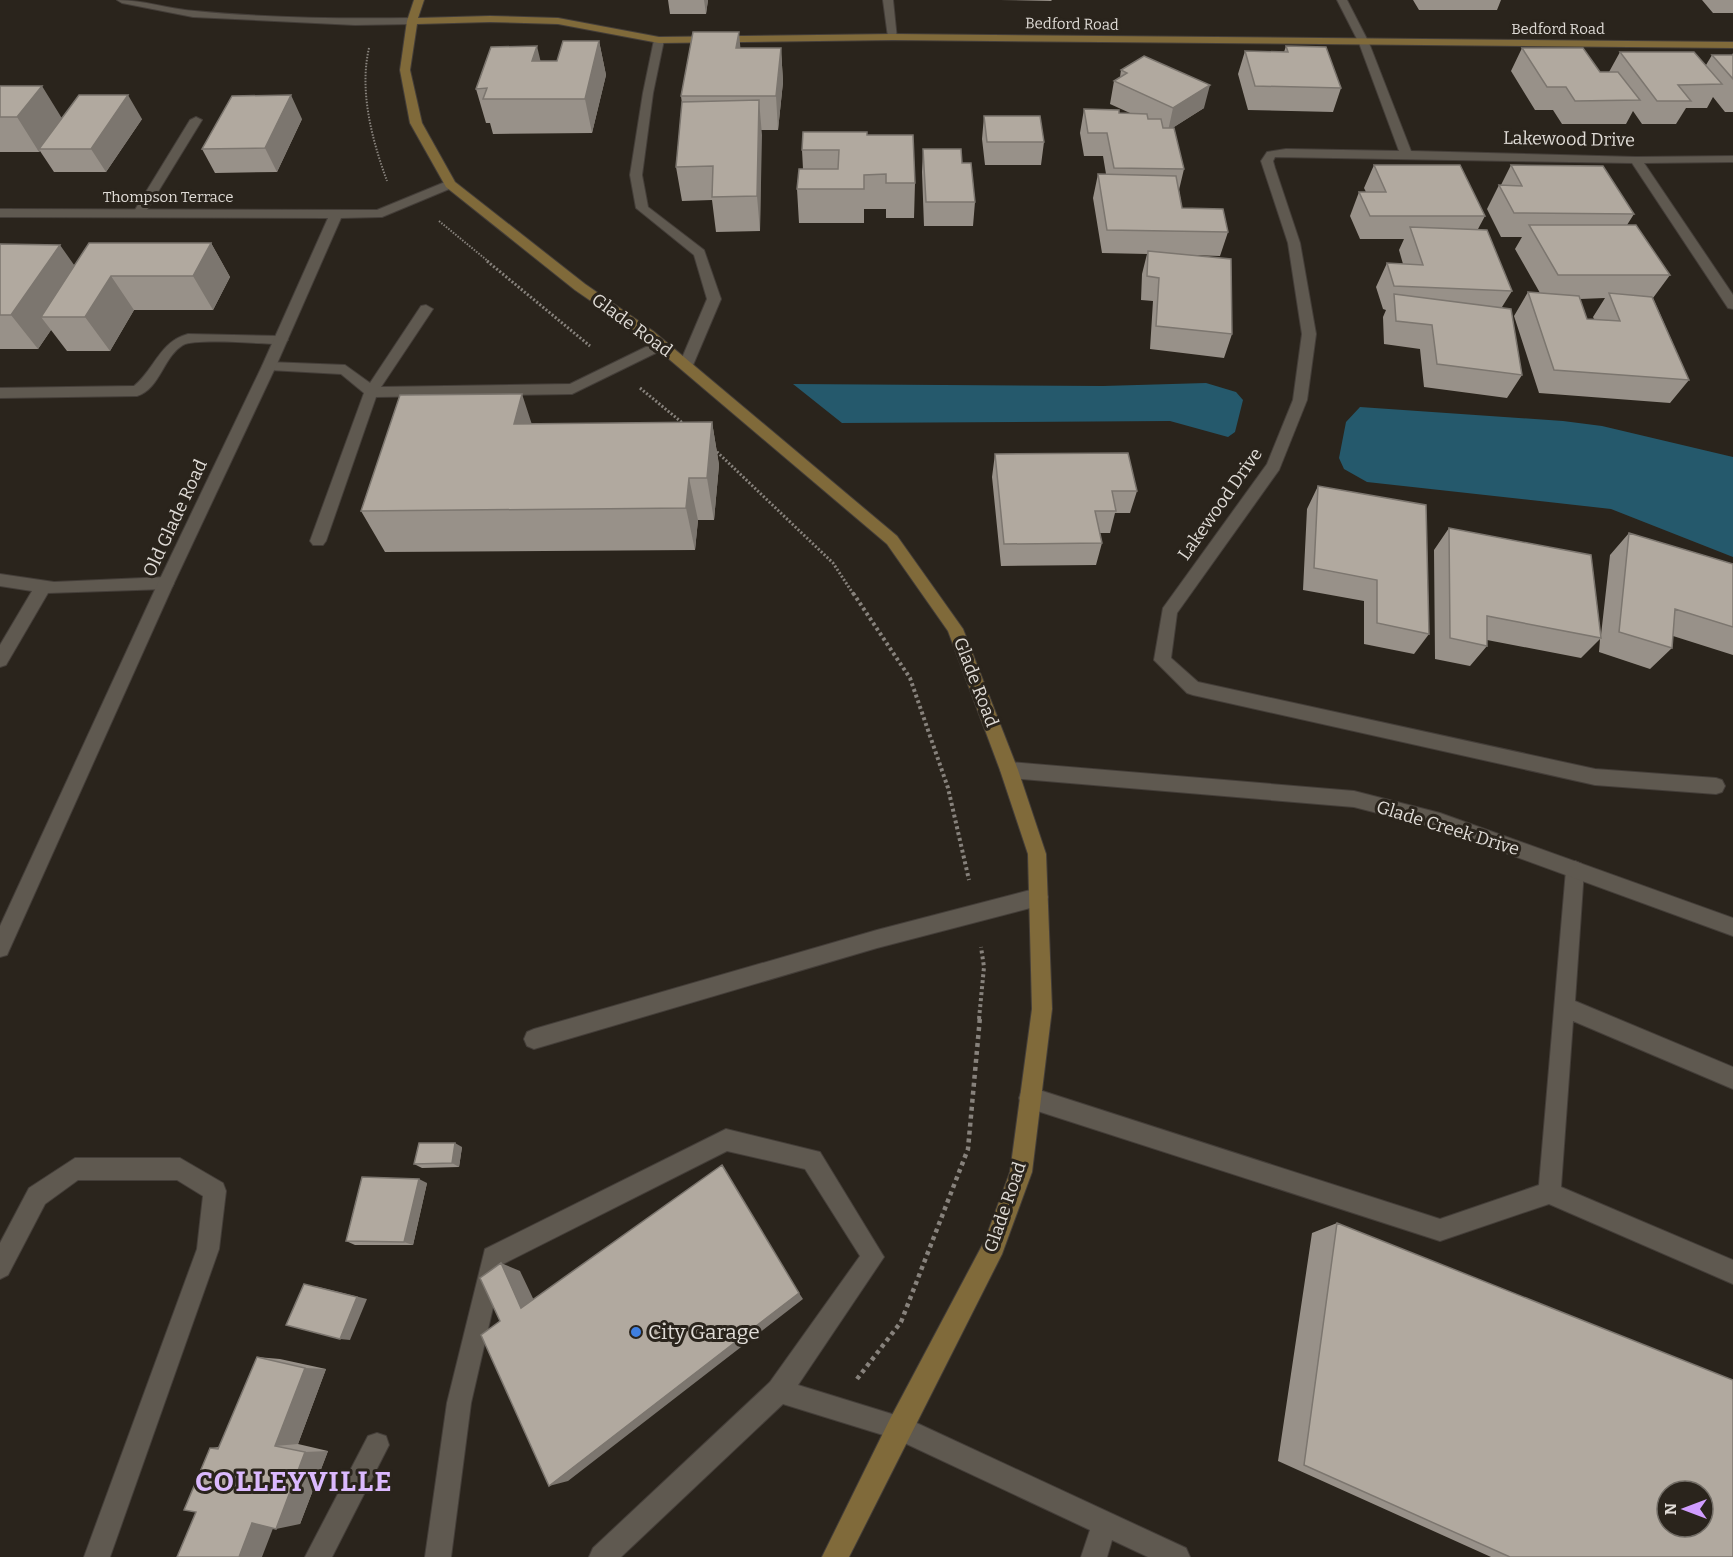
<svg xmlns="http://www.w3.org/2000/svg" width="1733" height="1557" font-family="Bitter,serif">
	<rect width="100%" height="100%" fill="#2a241c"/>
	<path fill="#25596c" d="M1206 383 1236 392 1243 400 1235 432 1228 437 1170 421 842 423 793 384 1103 386Z
		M1360 407 1563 421 1602 426 1733 457V557L1611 509 1367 482 1344 469 1339 458 1346 422Z"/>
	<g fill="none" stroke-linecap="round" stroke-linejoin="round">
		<defs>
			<path id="lane" d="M659 37 664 40 653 93 642 175 648 207 704 250 721 299 693 365 686 369 679 365 707 299 694 255 636 208 630 175 643 93 654 40Z
				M196 117 202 120 145 213 139 217 135 216 133 213 190 120Z
				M426 305 433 309 381 387 570 384 656 342H666L668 345 666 348 572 394 376 397 326 541 323 545H313L310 541 364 393 341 374 269 370 262 366 269 362 345 365 370 383 421 306Z
				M188 334 281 336 288 340 281 344C262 344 197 338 183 345 163 357 160 389 137 396L0 398V388L134 386C155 369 159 342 188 334Z
				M0 574 54 582 166 577 172 579 174 583 172 587 166 589 48 593 6 665 0 667V645L32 591 0 586Z
				M1575 861 1582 864 1584 870 1575 1001 1733 1067V1089L1573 1021 1561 1187 1733 1260V1284L1549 1204 1440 1241 1022 1106 1019 1098 1022 1090 1030 1087 1440 1219 1539 1185 1566 870 1568 864Z
				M1038 888 1045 891 1048 897 1045 903 1038 906 877 948 534 1049 527 1046 524 1039 527 1032 534 1029 877 930Z
				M726 1129 820 1152 884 1257 798 1385 908 1419 1186 1548 1190 1557H1148L1112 1540 1107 1557H1081L1090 1530 896 1439 783 1404 621 1557H589L593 1548 770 1382 860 1256 805 1169 727 1151 503 1264 471 1403 451 1557H425L447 1403 485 1249Z
				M75 1158H180L223 1183 226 1191 219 1249 110 1557H84L197 1249 203 1196 177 1180H78L45 1204 8 1275 0 1279V1243L29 1188Z
				M377 1433 386 1436 389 1445 332 1557H305L368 1436Z"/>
			<path id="street" d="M117 0C144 0 168 9 195 11 266 18 340 19 412 18L417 21 412 24 355 25 193 17 122 3Z
				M883 0H893L897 39 888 37Z
				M1337 0H1347L1369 43 1411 151 1636 157 1733 156V162L1644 163 1733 295V309L1728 308 1632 163 1275 157 1273 161 1275 168 1300 243 1316 334 1307 400 1279 470 1177 613 1171 658 1198 682 1595 769 1716 778 1722 780 1725 786 1722 792 1716 794 1595 785 1193 695 1187 693 1154 660 1163 608 1267 464 1293 400 1302 334 1288 243 1261 161 1267 152 1286 149 1399 151 1359 43Z
				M450 180 454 181V187L382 217 341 218 276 366 174 583 7 955 0 957V926L158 583 262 366 328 218 0 217V209L377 210Z
				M1009 762 1354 791 1440 813 1733 918V936L1440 829 1354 807 1009 778 1003 775 1000 770 1003 765Z"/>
			<path id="secondary" d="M414 0H424L418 18 490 16 558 18 659 37 893 34 1733 42V48L893 40 659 43 558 24 490 22 417 24 410 70 422 123 455 182 585 284 653 331 897 536 963 629 1018 770 1046 854 1052 1009 1032 1172 1002 1254 849 1557H822L890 1419 985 1240 1010 1172 1032 1009 1028 854 1000 770 948 631 887 544 643 337 575 290 446 187 410 123 400 70 407 21Z"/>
		</defs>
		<use href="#lane" stroke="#443e39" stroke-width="2"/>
		<use href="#street" stroke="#443e39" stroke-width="2"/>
		<use href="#secondary" stroke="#443e39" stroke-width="2"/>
		<path stroke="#87827c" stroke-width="2" stroke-dasharray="1.5 1.5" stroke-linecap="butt" d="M369 48C359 91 372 140 387 181
			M439 221 489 262"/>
		<path stroke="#87827c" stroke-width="3" stroke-dasharray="2 2" stroke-linecap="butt" d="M487 261 590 346
			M640 388 685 425
			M714 449 833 563 854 595"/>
		<path stroke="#87827c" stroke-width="4" stroke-dasharray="3 3" stroke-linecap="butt" d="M853 593 910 678 948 788 969 880
			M979 1019 984 967 981 947"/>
		<path stroke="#87827c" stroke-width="4.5" stroke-dasharray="4 4" stroke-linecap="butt" d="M857 1379 901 1322 968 1149 980 1017"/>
		<use href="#lane" fill="#5f5950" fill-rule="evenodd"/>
		<use href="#street" fill="#5f5950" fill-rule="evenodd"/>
		<use href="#secondary" fill="#806a3a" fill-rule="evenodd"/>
	</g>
	<path fill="#989189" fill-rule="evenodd" d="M668 0H708L706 14H670Z
		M1000 0H1052L1051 1Z
		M1413 0H1501L1497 10H1419Z
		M1702 0H1733V13H1713Z
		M599 41 606 75 592 133 493 134 490 123H486L476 89 541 61H557Z
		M1286 46 1341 88 1333 112 1248 110 1238 74 1245 51 1284 52Z
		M740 48H781L783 82 778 130H761L760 231 716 232 712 200 682 201 676 167 682 104 681 96Z
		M1522 48 1600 72H1609L1620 52 1706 65 1712 55H1732L1733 53V112H1725L1713 97 1707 108H1686L1676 124H1642L1633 111 1626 124H1562L1553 110H1535L1511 71Z
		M1121 70 1204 108 1172 128 1184 169 1179 190 1182 208 1228 232 1220 256 1190 255 1232 334 1224 358 1150 349 1153 301 1141 300 1142 274 1147 254 1102 253 1093 198 1098 174H1106L1103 156H1084L1080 133 1084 109 1119 113H1130L1110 104 1114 81 1120 77Z
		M0 86 62 118 142 119 106 172H54L40 151 39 152H0Z
		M984 116 1044 142 1041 165H985L982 139Z
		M302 119 277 172 215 173 202 149Z
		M867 135 915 183 914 218H886V209H864V223H799L797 189 803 169 802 150Z
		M923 149 962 163 975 202 973 226H924L922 172Z
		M1374 165 1485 216 1478 229 1512 291 1502 307 1522 375 1507 398 1424 387 1420 349 1384 344 1383 317 1386 310 1383 309 1376 287 1387 263 1403 264 1399 250 1404 239H1360L1350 216 1359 192H1366L1364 188Z
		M1511 165 1634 214 1627 225 1670 275 1653 298 1689 380 1670 403 1539 393 1514 316 1528 292 1540 293 1515 249 1522 237H1501L1487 209 1499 185H1501ZM1605 298 1593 317 1594 319H1587L1580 299Z
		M211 243 230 277 213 310H134L110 351H67L51 330 38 349H0V244L74 265Z
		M712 422 719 465 714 520H698L695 550 385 552 361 511 532 424Z
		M995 454 1137 491 1130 513H1115L1110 533H1100L1102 543 1096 565 1001 566 992 477Z
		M1318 486 1429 634 1414 654 1364 644V601L1303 590 1307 509Z
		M1449 528 1601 635 1610 555 1629 533 1733 564V655L1673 636 1672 648 1650 669 1599 652 1600 639 1581 658 1487 640V646L1470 666 1435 659 1434 550Z
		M462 1147 459 1167 422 1168 414 1164Z
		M427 1183 413 1245H355L346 1241Z
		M1337 1223 1733 1557H1491L1278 1461 1312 1233Z
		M257 1357 280 1359 326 1369 298 1444 328 1451 300 1524 196 1512 210 1448 219 1447Z"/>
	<path fill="#7c766f" d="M704 0H708L706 14Z
		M739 32 742 66 736 48Z
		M599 41 606 75 592 133 585 99Z
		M537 46 545 80 532 61Z
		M781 48 783 82 778 130 776 96Z
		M1210 85 1204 108 1168 131 1173 108Z
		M42 86 63 120 39 149 40 151 39 152 17 117Z
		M128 95 142 119 106 172 91 149Z
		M291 95 302 119 277 172 265 148Z
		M759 100 762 135 760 231 757 196Z
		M211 243 230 277 213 310 193 276Z
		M60 245 84 279 41 317 51 330 38 349 11 315Z
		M111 276 134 310 110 351 85 317Z
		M522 394 536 437 514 424Z
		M712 422 719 465 714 520 707 478Z
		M689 478 698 520 695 550 686 508Z
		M455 1143 462 1147 459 1167 452 1163Z
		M419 1179 427 1183 413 1245 404 1242Z
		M501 1263 520 1271 540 1313 521 1308Z
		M315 1286 367 1299 350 1340 340 1339Z
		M799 1293 803 1299 568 1481 549 1486Z
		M305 1368 326 1369 298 1444 275 1446Z
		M328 1451 300 1524 276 1529 305 1452Z
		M277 1518 262 1557H239L252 1523Z"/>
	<path fill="#b1a99f" stroke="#7c766f" stroke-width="1.5" fill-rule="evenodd" d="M693 32H739L736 48H781L776 96H681Z
		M563 41H599L585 99H483L487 88 476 89 491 47 537 46 532 61H557Z
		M1286 46 1326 47 1341 88 1255 86 1245 51 1288 52Z
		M1522 48H1583L1600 72H1618L1640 100 1575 101 1566 87H1547Z
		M1620 52H1694L1722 84 1678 85 1691 101H1657Z
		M1712 55H1733V79Z
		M1144 56 1210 85 1173 108 1114 81 1127 73 1121 70Z
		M0 86H42L17 117H0Z
		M79 95H128L91 149H39Z
		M291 95 265 148 202 149 232 96Z
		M759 100 757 196 712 197 713 166 676 167 682 102Z
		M1084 109 1119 110V113L1147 114 1148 119H1161L1163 128H1174L1184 169 1114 168 1107 133H1088Z
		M984 116H1040L1044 142H987Z
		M803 132H867V135H913L915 183H886V174L864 175V189H797L799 169H838L839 150H802Z
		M923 149H961L962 163H971L975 202H926Z
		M1374 165H1460L1485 216H1370L1359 192H1386Z
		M1511 165 1603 166 1634 214 1514 213 1499 185 1522 186Z
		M1098 174 1176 176 1182 208 1223 209 1228 232 1107 230Z
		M1529 225H1636L1670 275H1558Z
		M1410 227 1487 230 1512 291 1394 286 1387 263 1423 265Z
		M89 243H211L193 276H111L85 317H41Z
		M0 244 60 245 11 315H0Z
		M1148 251 1231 259 1232 334 1156 326 1159 278 1147 276Z
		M1528 292 1579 296 1587 319 1620 321 1609 293 1652 297 1689 380 1554 370Z
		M1394 294 1511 309 1522 375 1437 364 1432 325 1396 321Z
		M522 394 514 424 712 422 707 478H689L686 508 361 511 400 395Z
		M1128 453 1137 491H1112L1116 511H1095L1102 543 1004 544 995 454Z
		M1318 486 1426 505 1429 634 1377 623V580L1314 568Z
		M1449 528 1591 555 1601 638 1487 616V646L1450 638Z
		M1629 533 1733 564V627L1675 609 1672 648 1619 632Z
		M419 1143H455L452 1163 414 1164Z
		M722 1165 799 1293 549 1486 481 1335 500 1321 480 1278 501 1263 521 1308Z
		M362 1177 419 1179 404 1242 346 1241Z
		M1337 1223 1733 1380V1557H1510L1304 1465ZM1667 1491H1703V1527H1667Z
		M304 1284 357 1297 340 1339 286 1325Z
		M257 1357 305 1368 275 1446 305 1452 276 1529 252 1523 239 1557H177L196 1512 184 1510 210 1448 218 1449Z"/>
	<circle fill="#3f7fe0" stroke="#2a241c" stroke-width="2" cx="636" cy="1332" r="6"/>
	<g text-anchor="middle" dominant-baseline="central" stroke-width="6" stroke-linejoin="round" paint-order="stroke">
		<g font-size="15" fill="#dfdbd6" stroke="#2a241c">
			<text transform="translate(1072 24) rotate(1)">Bedford Road</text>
			<text x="1558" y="29">Bedford Road</text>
			<text x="168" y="197">Thompson Terrace</text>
		</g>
		<g font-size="18" fill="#dfdbd6" stroke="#2a241c">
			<text transform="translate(1569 139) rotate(1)">Lakewood Drive</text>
			<text transform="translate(632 325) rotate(36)">Glade Road</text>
			<text transform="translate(1220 504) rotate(-55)">Lakewood Drive</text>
			<text transform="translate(175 518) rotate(-65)">Old Glade Road</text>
			<text transform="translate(976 682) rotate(69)">Glade Road</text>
			<text transform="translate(1448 828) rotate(17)">Glade Creek Drive</text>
			<text transform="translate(1005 1207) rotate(-71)">Glade Road</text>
		</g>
		<g font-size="21" fill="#dfdbd6" stroke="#2a241c" text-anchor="start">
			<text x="648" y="1332">City Garage</text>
		</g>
		<g font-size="28" font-weight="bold" letter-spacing="1.5" fill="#dbb9fe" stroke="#2a241c">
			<text x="294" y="1481">COLLEYVILLE</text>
		</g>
	</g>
	<g transform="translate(1685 1509) rotate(270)"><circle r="28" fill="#2a241c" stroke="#726d66" stroke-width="1.5"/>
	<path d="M0-4.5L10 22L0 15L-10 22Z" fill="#d09dff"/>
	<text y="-9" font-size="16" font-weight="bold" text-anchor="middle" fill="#dfdbd6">N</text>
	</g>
</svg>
